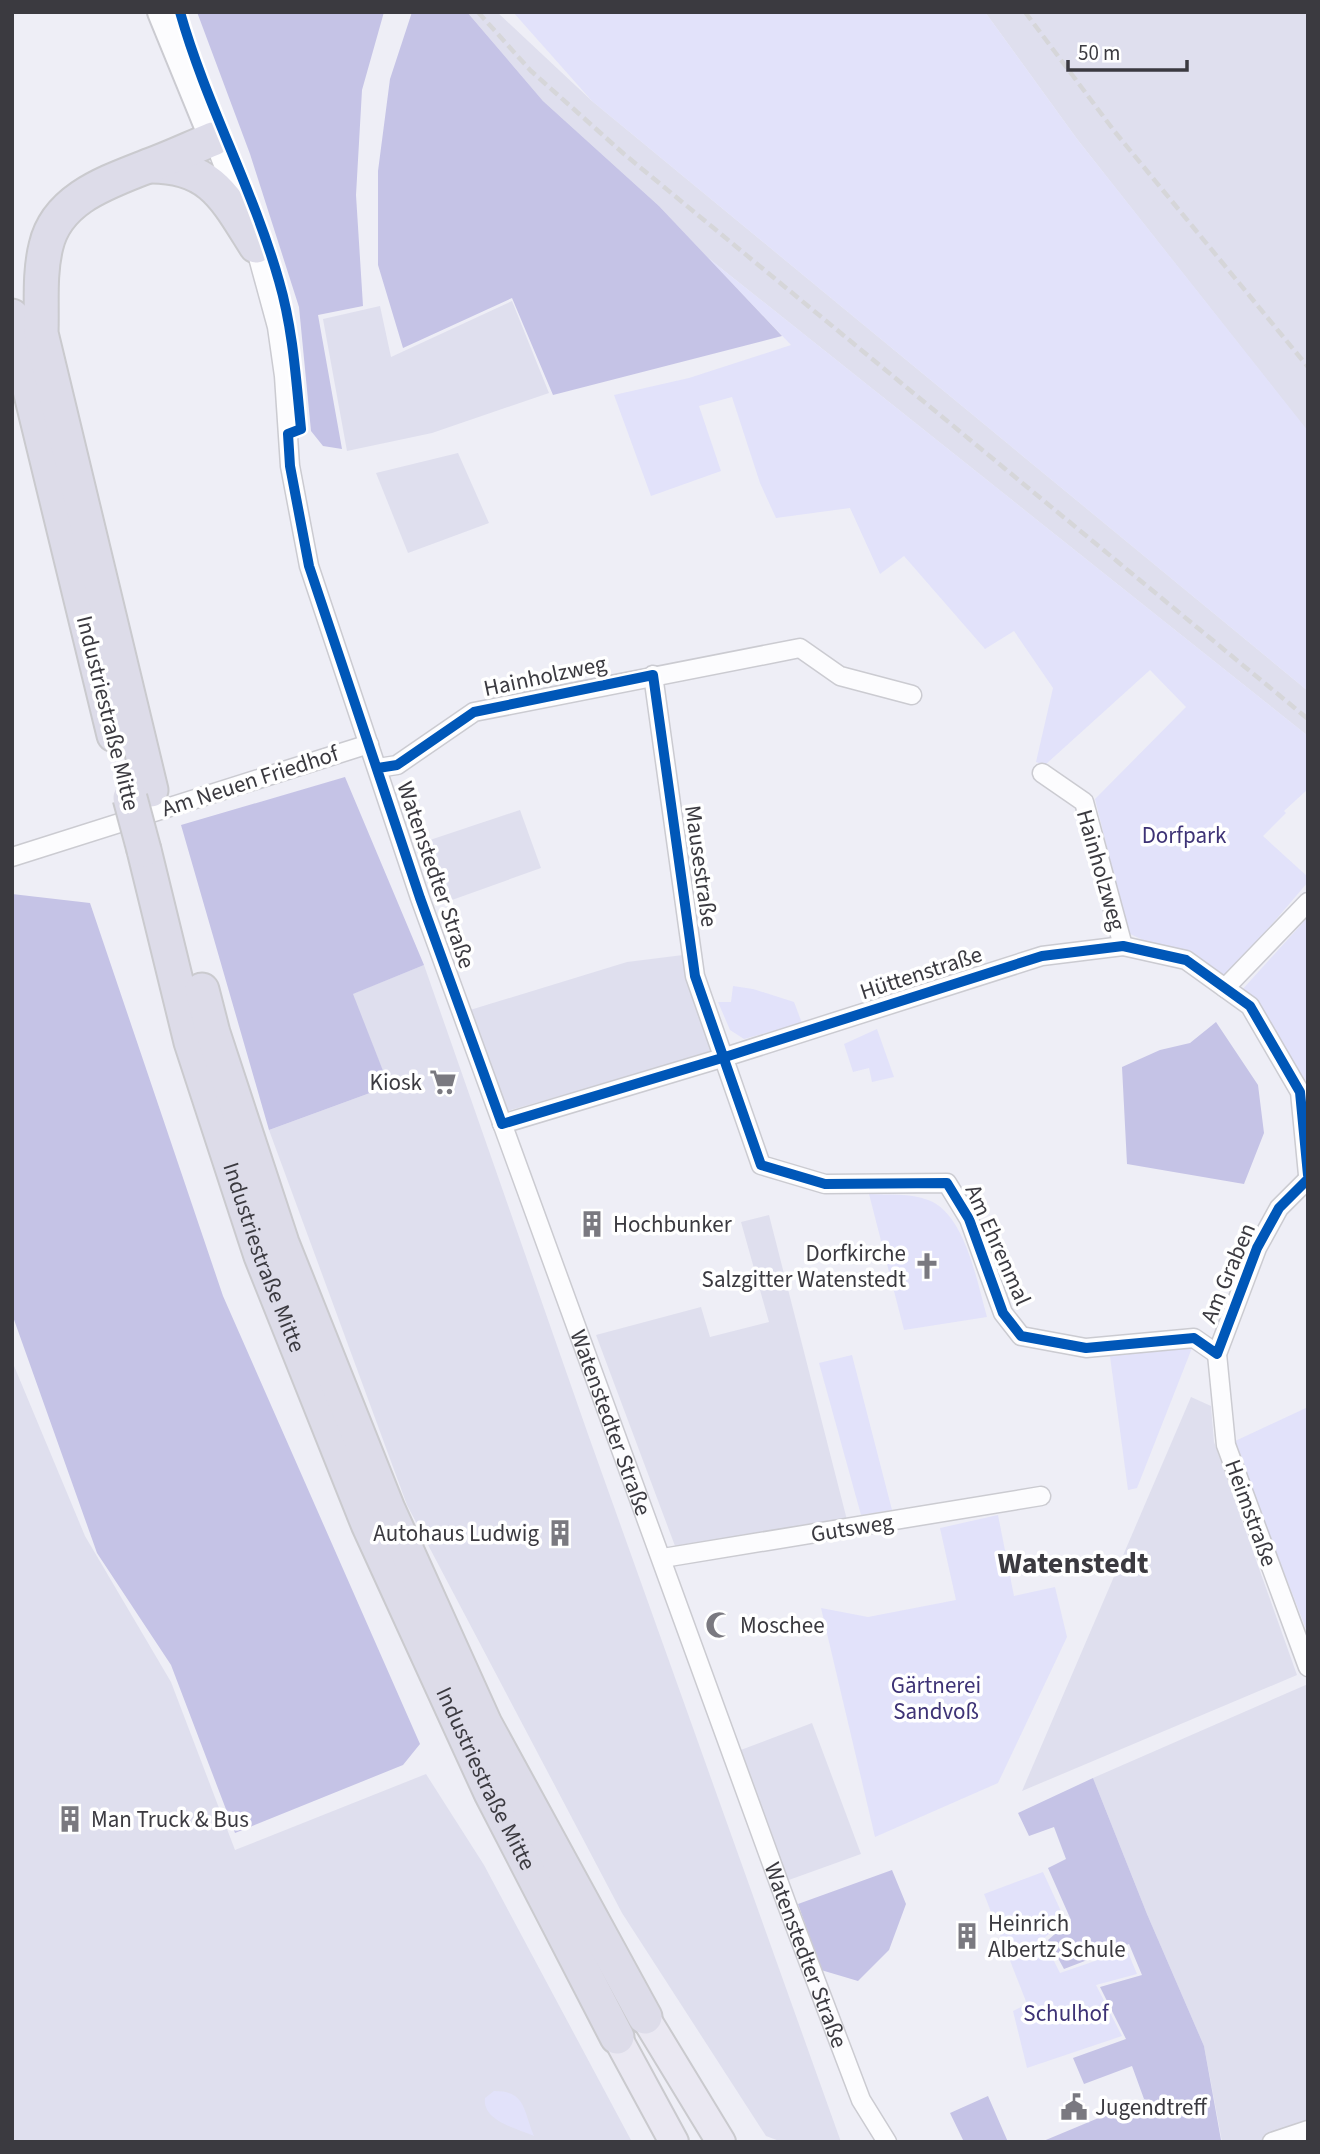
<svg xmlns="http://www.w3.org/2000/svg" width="1320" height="2154" font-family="'Source Sans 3',sans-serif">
	<rect width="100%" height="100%" fill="#eeeef6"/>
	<path fill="#dfdfee" d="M467 12H497L592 101 1308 691V736L707 257 659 206 543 101Z
		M985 12H1308V432L1077 139Z
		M512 301 549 393 432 433 347 451 323 319 380 306 391 357Z
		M458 453 489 523 408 553 376 473Z
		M520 810 541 868 438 905 418 844Z
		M683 955 715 1052 507 1111 470 1010 627 962Z
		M424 965 589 1437 841 2142H782L766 2136 622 1913 407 1505 269 1130 389 1086 352 994Z
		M769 1215 847 1520 675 1546 596 1335 701 1307 710 1337 769 1322 741 1222Z
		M12 1361 85 1536 171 1682 235 1850 426 1774 484 1865 632 2142H12Z
		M1191 1397 1211 1406 1214 1442 1297 1675 1022 1791Z
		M1308 1684V2130L1272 2142H1222L1204 2046 1147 1914 1093 1778Z
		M812 1723 861 1854 786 1881 738 1751Z"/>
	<path fill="#e2e2fa" d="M513 12H985L1077 139 1308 431V691L592 101Z
		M707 257 1308 736V789L1284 811 1286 813 1263 836 1308 877V882L1226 978 1128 933 1095 799 1186 707 1150 670 1045 765 1036 762 1053 688 1014 631 985 649 904 556 880 574 850 508 776 518 760 483 732 397 699 406 721 471 651 496 614 395 689 378 791 345Z
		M1308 917V1087L1303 1088 1241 991Z
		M733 986 753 989 794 1002 802 1023 744 1039 730 1030 718 1002H731Z
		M877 1029 894 1077 872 1082 869 1068 853 1072 844 1044Z
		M869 1194C888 1195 910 1193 928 1200 965 1213 977 1282 987 1317L904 1330Z
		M1183 1343 1192 1348 1137 1488 1128 1490 1109 1349Z
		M852 1355 892 1510 861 1515 819 1363Z
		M1308 1407V1634L1233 1442Z
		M998 1515 1014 1596 1055 1587 1067 1637 998 1783 875 1837 821 1608 868 1617 956 1600 940 1528Z
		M1043 1872 1065 1920 1043 1939 1060 1973 1127 1950 1137 1974 1096 1985 1122 2036 1027 2068 1013 2011 1027 2004 984 1894Z
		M494 2091C526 2091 523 2110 534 2136 516 2128 482 2121 485 2098Z"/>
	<path fill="#c5c3e6" d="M197 12H384L362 90 356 195 363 306 318 315 342 449 323 446 311 431 299 307 250 154Z
		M412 12H467L543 101 659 206 782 336 553 395 512 298 403 348 378 265V171L390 79Z
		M345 777 424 965 353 994 389 1086 269 1130 181 825Z
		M12 894 90 903 223 1296 420 1744 403 1765 235 1833 171 1665 97 1553 12 1314Z
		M1216 1022 1258 1085 1264 1133 1244 1184 1127 1164 1122 1067 1160 1050 1190 1043Z
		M1093 1778 1147 1914 1204 2046 1221 2140 1041 2142 1144 2099 1132 2066 1084 2084 1073 2058 1126 2039 1100 1987 1142 1975 1129 1944 1064 1969 1048 1940 1071 1920 1048 1868 1066 1859 1054 1827 1029 1836 1018 1813Z
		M892 1870 906 1904 889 1950 858 1981 821 1970 798 1904Z
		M988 2096 1008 2142H964L950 2113Z"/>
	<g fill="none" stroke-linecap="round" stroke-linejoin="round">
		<defs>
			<g id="street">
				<path d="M213 139 237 200"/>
				<path id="s1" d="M253 239 277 327 284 376 290 466 309 566 420 898 787 1905 861 2100 887 2142"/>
				<path d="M653 675 695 976 761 1165 825 1184 947 1183 969 1219 1003 1313 1021 1336 1086 1348 1194 1338 1217 1354"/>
				<path d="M378 768 397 765 474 712 800 648 840 676 912 695"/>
				<path d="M1042 773 1084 802 1123 946"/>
				<path d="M12 857 369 744"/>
				<path d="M1225 988 1308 902"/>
				<path d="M502 1124 722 1058 1042 956 1123 946 1186 960 1250 1006 1300 1092 1308 1175"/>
				<path d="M1308 1179 1279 1208 1257 1248 1217 1354 1226 1445 1308 1667"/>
				<path d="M663 1558 1041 1496"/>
				<path d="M1272 2142 1308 2130"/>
			</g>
			<path id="secondary" d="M161 12 213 139"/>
			<path id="primary" d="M645 2017 721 2142
				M617 2037 674 2142"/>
			<g id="highway">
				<path d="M151 166C212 166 226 199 256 246"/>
				<path d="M12 316 114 735"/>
				<path d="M151 790 41 333C42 304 39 274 46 246 57 198 108 182 148 166 170 158 191 148 213 139"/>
				<path id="s2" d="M144 850 191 1042 261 1256 368 1524 491 1793 617 2037"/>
				<path d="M202 990 213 1033 282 1243 388 1509 485 1724 645 2017"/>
			</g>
		</defs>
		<use href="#street" stroke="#cbcbd1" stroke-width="21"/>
		<use href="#secondary" stroke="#cbcbd1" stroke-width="30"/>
		<use href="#primary" stroke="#cacace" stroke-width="32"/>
		<use href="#highway" stroke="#cacace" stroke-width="37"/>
		<use href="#street" stroke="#fcfcfe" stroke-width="18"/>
		<use href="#secondary" stroke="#fcfcfe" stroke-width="26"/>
		<use href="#primary" stroke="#eae8f2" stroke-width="28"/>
		<use href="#highway" stroke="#dddce9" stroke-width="33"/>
		<path stroke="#d6d6d9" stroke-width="4.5" stroke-dasharray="10 5" stroke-linecap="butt" d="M478 12 530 70 624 154 1308 719
			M1025 12 1115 132 1308 367"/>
		<defs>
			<path id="highway-bridge" d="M130 798 144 850"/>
		</defs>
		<use href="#highway-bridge" stroke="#cacace" stroke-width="37" stroke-linecap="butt"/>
		<use href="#highway-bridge" stroke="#dddce9" stroke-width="33"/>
		<defs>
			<path id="cycleway" d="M180 12C206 104 253 189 279 281 293 329 296 379 301 429L288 434 290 466 309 566 420 898 502 1124 722 1058 1042 956 1123 946 1186 960 1250 1006 1300 1092 1308 1175
				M378 768 397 765 474 712 653 675 695 976 761 1165 825 1184 947 1183 969 1219 1003 1313 1021 1336 1086 1348 1194 1338 1217 1354 1257 1248 1279 1208 1308 1179"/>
		</defs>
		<use href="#cycleway" stroke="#fff" stroke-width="15"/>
		<use href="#cycleway" stroke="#0057b8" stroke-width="10"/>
	</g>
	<defs>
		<symbol id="supermarket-bare" viewBox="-9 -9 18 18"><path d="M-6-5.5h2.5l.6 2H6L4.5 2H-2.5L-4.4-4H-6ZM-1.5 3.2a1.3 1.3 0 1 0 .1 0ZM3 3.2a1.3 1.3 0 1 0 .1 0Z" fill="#7a7980" stroke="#fff" stroke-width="2.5" paint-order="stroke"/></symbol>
		<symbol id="building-bare" viewBox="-9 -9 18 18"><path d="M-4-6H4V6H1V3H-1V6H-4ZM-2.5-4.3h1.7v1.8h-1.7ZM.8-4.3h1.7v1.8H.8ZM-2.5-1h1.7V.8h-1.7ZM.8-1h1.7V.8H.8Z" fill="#7a7980" stroke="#fff" stroke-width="2.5" paint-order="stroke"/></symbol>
		<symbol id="church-bare" viewBox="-9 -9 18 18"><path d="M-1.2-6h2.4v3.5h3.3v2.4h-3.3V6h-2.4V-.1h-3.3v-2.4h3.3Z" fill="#7a7980" stroke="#fff" stroke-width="2.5" paint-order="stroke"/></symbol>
		<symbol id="mosque-bare" viewBox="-9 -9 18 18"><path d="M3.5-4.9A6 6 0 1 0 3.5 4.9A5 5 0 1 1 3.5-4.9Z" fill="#7a7980" stroke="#fff" stroke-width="2.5" paint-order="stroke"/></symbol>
		<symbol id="civic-bare" viewBox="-9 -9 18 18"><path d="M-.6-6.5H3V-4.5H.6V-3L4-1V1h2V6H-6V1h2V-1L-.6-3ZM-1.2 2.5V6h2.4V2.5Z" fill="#7a7980" stroke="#fff" stroke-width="2.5" paint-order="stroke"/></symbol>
	</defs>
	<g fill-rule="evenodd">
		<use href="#supermarket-bare" x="424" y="1063" width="38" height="38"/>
		<use href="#building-bare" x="573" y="1205" width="38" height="38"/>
		<use href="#church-bare" x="908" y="1247" width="38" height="38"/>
		<use href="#building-bare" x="541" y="1514" width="38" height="38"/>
		<use href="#mosque-bare" x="700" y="1606" width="38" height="38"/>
		<use href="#building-bare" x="51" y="1800" width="38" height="38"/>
		<use href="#building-bare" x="948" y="1917" width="38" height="38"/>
		<use href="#civic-bare" x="1055" y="2088" width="38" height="38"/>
	</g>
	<g text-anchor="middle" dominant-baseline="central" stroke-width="7" stroke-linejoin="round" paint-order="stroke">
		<g font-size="23" fill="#3b3a40" stroke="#fff">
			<text transform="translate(545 676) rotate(-12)">Hainholzweg</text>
			<text transform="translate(108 713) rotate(76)">Industriestraße Mitte</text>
			<text transform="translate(250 781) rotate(-18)">Am Neuen Friedhof</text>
			<text transform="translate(701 866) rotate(82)">Mausestraße</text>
			<text transform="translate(1101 870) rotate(74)">Hainholzweg</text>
			<text transform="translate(436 875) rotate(71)">Watenstedter Straße</text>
			<text transform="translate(921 973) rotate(-18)">Hüttenstraße</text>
			<text transform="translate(998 1245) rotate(66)">Am Ehrenmal</text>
			<text stroke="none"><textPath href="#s2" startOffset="425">Industriestraße Mitte</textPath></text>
			<text transform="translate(1228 1273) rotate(-67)">Am Graben</text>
			<text stroke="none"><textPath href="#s1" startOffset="1241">Watenstedter Straße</textPath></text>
			<text transform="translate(1251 1513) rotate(70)">Heimstraße</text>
			<text transform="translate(852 1528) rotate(-9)">Gutsweg</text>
			<text stroke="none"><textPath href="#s2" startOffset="992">Industriestraße Mitte</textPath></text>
			<text stroke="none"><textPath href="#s1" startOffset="1808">Watenstedter Straße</textPath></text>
		</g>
		<g font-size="23" fill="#3e3376" stroke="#fff">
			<text x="1184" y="835">Dorfpark</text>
			<text x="936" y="1685">Gärtnerei<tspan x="936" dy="26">Sandvoß</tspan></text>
			<text x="1066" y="2013">Schulhof</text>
		</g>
		<g font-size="23" fill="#3b3a40" stroke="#fff" text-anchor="start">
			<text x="422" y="1082" text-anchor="end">Kiosk</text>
			<text x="613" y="1224">Hochbunker</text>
			<text x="906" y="1253" text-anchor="end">Dorfkirche<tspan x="906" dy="26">Salzgitter Watenstedt</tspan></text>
			<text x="539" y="1533" text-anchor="end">Autohaus Ludwig</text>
			<text x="740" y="1625">Moschee</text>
			<text x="91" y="1819">Man Truck &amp; Bus</text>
			<text x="988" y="1923">Heinrich<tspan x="988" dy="26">Albertz Schule</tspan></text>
			<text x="1095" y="2107">Jugendtreff</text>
		</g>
		<g font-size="30" font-weight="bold" fill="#3b3a40" stroke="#fff">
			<text x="1073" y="1563">Watenstedt</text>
		</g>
	</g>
	<rect width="1320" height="2154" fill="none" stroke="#3b3a40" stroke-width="28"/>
	<path d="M1068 60v10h119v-10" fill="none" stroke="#3b3a40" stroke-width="3.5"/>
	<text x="1078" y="60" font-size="21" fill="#3b3a40" stroke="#ffffff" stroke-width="5" paint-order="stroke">50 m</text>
</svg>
